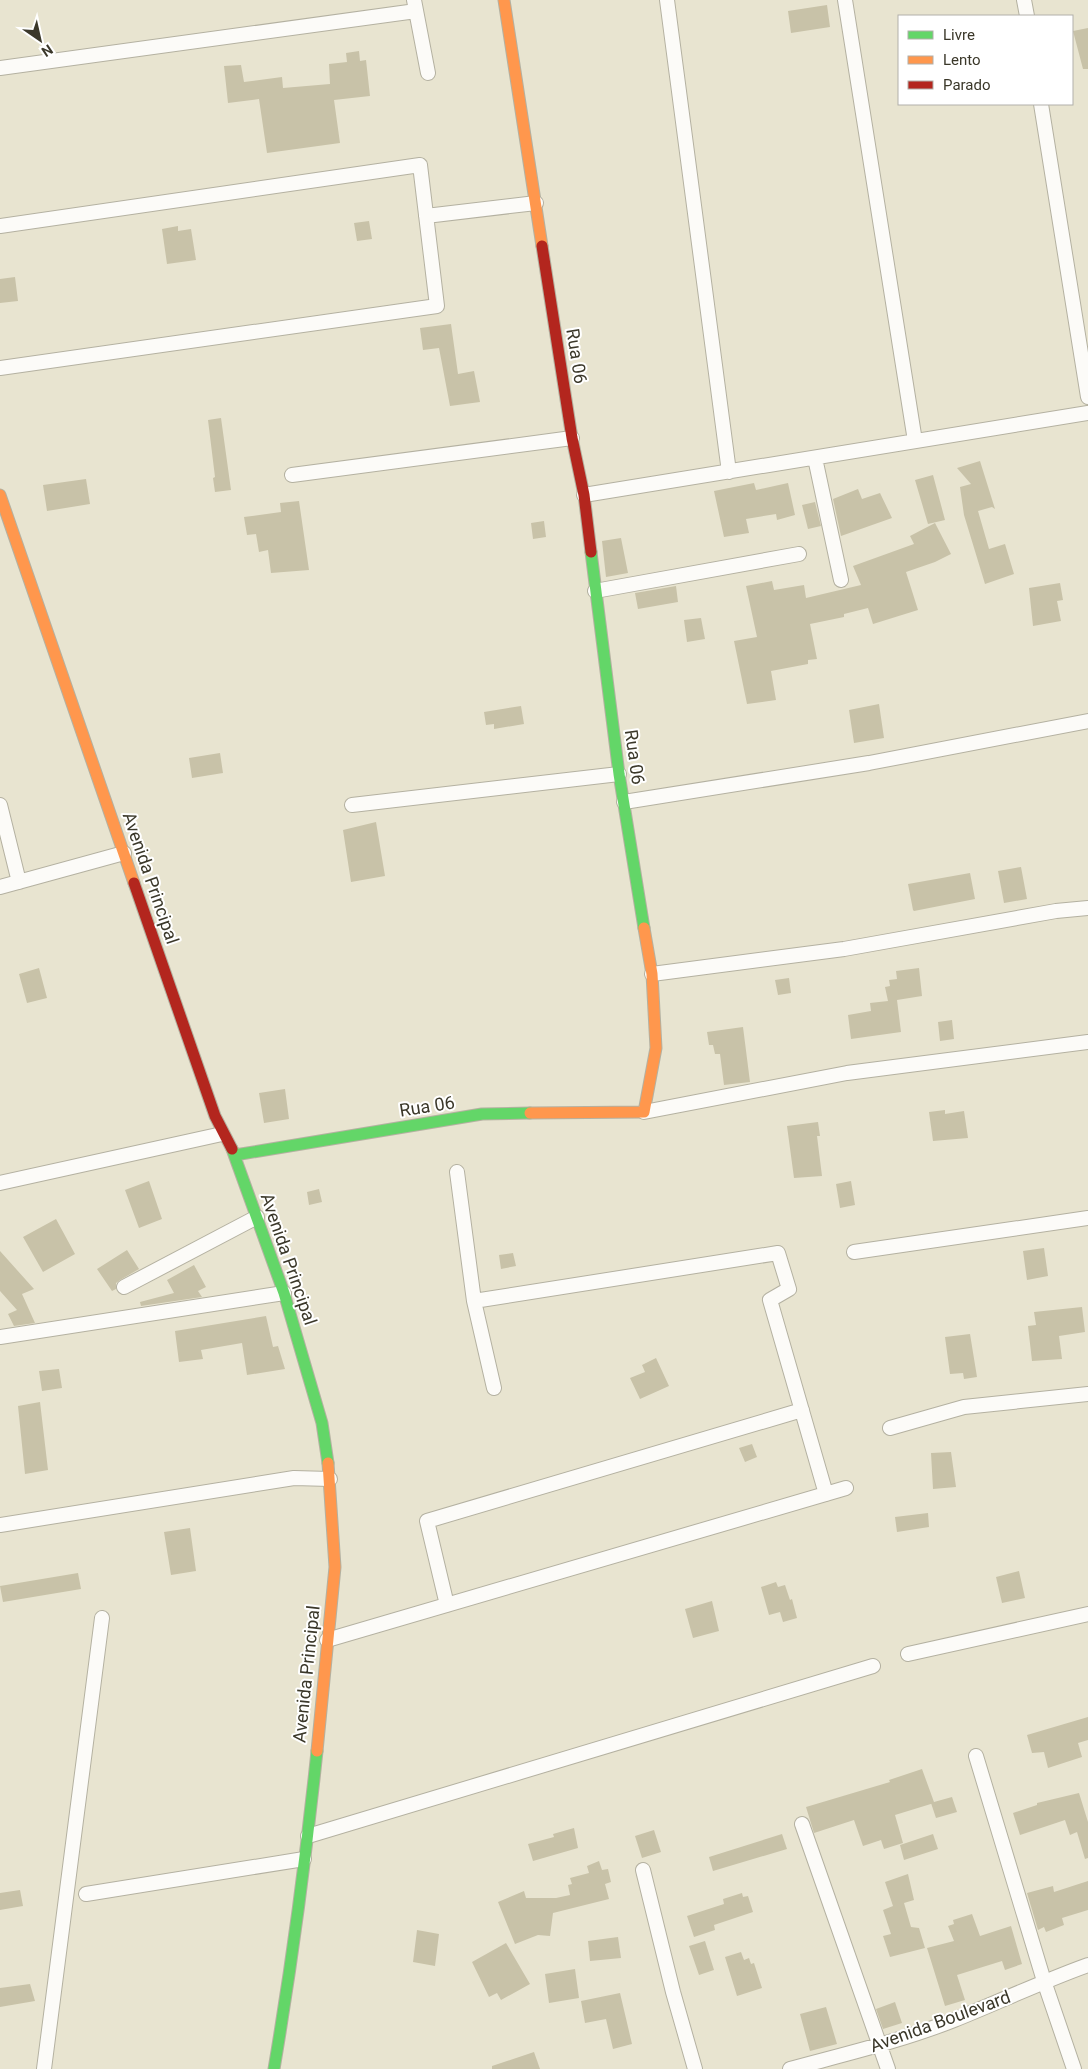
<svg xmlns="http://www.w3.org/2000/svg" width="1088" height="2069" font-family="Roboto,sans-serif">
	<rect width="100%" height="100%" fill="#e8e4d0"/>
	<path fill="#c8c2a8" d="M827 5 830 27 791 33 788 11Z
		M1088 28V69H1083L1073 31Z
		M359 51 360 61 366 60 370 96 334 100 340 143 267 153 259 99 228 103 224 66 241 65 244 82 282 77 283 88 330 84 329 64 347 62 346 53Z
		M369 221 372 239 357 241 354 223Z
		M178 226V231L191 229 196 260 167 264 162 229Z
		M15 277 18 301 0 303V279Z
		M451 324 458 374 474 371 480 402 450 406 439 348 423 350 420 328Z
		M221 418 231 490 215 492 213 478 215 477 208 420Z
		M980 461 995 509 992 507 978 511 989 549 1005 544 1014 574 985 584 964 515 960 487 971 484 957 468Z
		M933 475 945 520 928 524 915 480Z
		M86 479 90 504 47 511 43 485Z
		M754 483 756 490 788 483 795 515 777 520 776 514 746 519 749 533 724 537 714 491Z
		M858 489 862 499 880 493 892 518 841 536 833 499Z
		M299 501 309 570 271 573 268 550 259 552 256 534 247 535 244 517 281 512 280 503Z
		M815 502 821 526 808 529 802 505Z
		M544 521 546 537 533 539 531 523Z
		M935 523 951 554 935 562 906 572 918 610 873 624 868 608 844 614V617L810 624 817 659 808 660V664L771 671 776 700 747 704 734 641 757 637 746 586 772 581 774 590 804 585 806 598 861 585 853 566 914 544 910 536Z
		M621 538 628 573 606 577 602 541Z
		M1060 583 1063 600 1057 601 1061 621 1033 626 1029 588Z
		M676 586 678 602 638 609 635 593Z
		M701 618 705 639 687 642 684 620Z
		M879 704 884 738 854 743 849 710Z
		M521 706 524 724 494 729V724L486 725 484 712Z
		M220 753 223 773 192 778 189 758Z
		M376 822 385 876 351 882 343 830Z
		M1021 867 1027 899 1004 903 998 871Z
		M970 873 975 899 914 911 913 910 908 884Z
		M39 968 47 998 27 1003 19 974Z
		M919 968 922 996 897 1000 901 1032 851 1039 848 1015 871 1011 870 1003 888 1001 885 987 890 986 889 980 897 979 896 971Z
		M789 978 791 993 778 995 775 980Z
		M952 1020 954 1039 940 1041 938 1022Z
		M743 1027 750 1082 724 1085 720 1054H715L713 1045H709L707 1032Z
		M285 1089 289 1119 264 1123 259 1093Z
		M945 1110V1114L964 1111 968 1138 933 1141 929 1112Z
		M818 1122 820 1136H817L822 1176 794 1178 787 1126Z
		M149 1181 162 1219 139 1228 125 1190Z
		M851 1181 855 1205 840 1208 836 1184Z
		M319 1189 322 1202 309 1205 307 1192Z
		M56 1219 75 1254 43 1272 23 1237Z
		M1044 1248 1048 1276 1027 1280 1023 1251Z
		M127 1250 139 1269 120 1280 116 1283V1289L112 1291 97 1269Z
		M0 1251 34 1289 22 1294 35 1323 14 1326 8 1314 17 1310 0 1291Z
		M513 1253 516 1266 501 1269 499 1255Z
		M194 1265 206 1287 198 1291 202 1297 141 1306 140 1302 174 1293 167 1280Z
		M1082 1307 1085 1332 1059 1336 1062 1359 1032 1361 1028 1326 1036 1325 1034 1312Z
		M266 1316 273 1347 278 1346 285 1369 247 1375 242 1343 201 1350 203 1359 179 1362 175 1331Z
		M970 1334 977 1377 964 1379 963 1373 950 1374 945 1337Z
		M656 1358 669 1386 640 1399 630 1378 645 1372 642 1365Z
		M59 1369 62 1388 42 1391 39 1371Z
		M40 1402 48 1470 25 1474 18 1406Z
		M752 1444 757 1457 745 1462 739 1448Z
		M951 1452 956 1487 933 1489 931 1453Z
		M928 1513 929 1527 897 1532 895 1517Z
		M190 1528 196 1571 171 1575 164 1532Z
		M1019 1571 1025 1598 1002 1603 996 1577Z
		M78 1573 81 1589 3 1602 0 1586Z
		M776 1582 778 1587 785 1585 790 1600 792 1599 797 1618 783 1622 780 1612 769 1615 761 1587Z
		M712 1601 719 1631 693 1638 685 1609Z
		M1088 1717V1740L1078 1743 1082 1757 1048 1768 1044 1752 1032 1753 1027 1735Z
		M922 1769 934 1802 952 1797 957 1812 936 1818 931 1803H934L895 1815 903 1843 884 1849 881 1840 863 1846 854 1820 814 1833 806 1807 890 1782 889 1780Z
		M1079 1793 1088 1822V1858L1085 1859 1077 1832 1070 1835 1065 1820 1020 1835 1013 1813 1037 1805V1803Z
		M574 1828 578 1848 533 1861 528 1844 554 1837 553 1834Z
		M654 1830 661 1852 642 1858 635 1836Z
		M782 1834 787 1849 713 1871 709 1857Z
		M933 1834 938 1849 904 1860 900 1845Z
		M599 1861 602 1870 608 1869 611 1882 605 1884 609 1899 553 1913 550 1936 538 1935 515 1944 498 1902 524 1891 526 1898H556L570 1895 568 1885 572 1884 570 1878 589 1873 587 1866Z
		M908 1874 914 1900 904 1903 911 1927 919 1928 925 1948 890 1957 883 1936 891 1934 883 1910 893 1906 885 1882Z
		M1088 1881V1910L1062 1918 1064 1925 1046 1932 1044 1927 1038 1930 1027 1893 1053 1886 1054 1892Z
		M20 1890 23 1906 0 1910V1893Z
		M742 1893 743 1897 748 1896 753 1912 714 1925 715 1930 694 1937 687 1916 724 1904 723 1899Z
		M972 1914 980 1936 1011 1926 1022 1964 1005 1970 1002 1961 957 1975 965 2000 945 2006 927 1948 954 1941 948 1926 954 1924 953 1920Z
		M417 1930 439 1934 435 1966 413 1962Z
		M618 1937 621 1958 590 1961 588 1941Z
		M705 1941 714 1970 699 1975 689 1946Z
		M506 1943 530 1984 501 2000 497 1993 489 1997 472 1962Z
		M741 1952 744 1960 749 1958 751 1964 754 1963 762 1988 737 1996 725 1957Z
		M575 1969 579 1998 549 2003 545 1974Z
		M30 1984 35 2001 0 2007V1988Z
		M620 1993 632 2044 613 2049 606 2019 585 2023 581 2001Z
		M895 2002 902 2023 883 2029 876 2009Z
		M826 2007 837 2044 810 2051 800 2014Z
		M534 2052 540 2069H492V2066Z"/>
	<g fill="none" stroke-linecap="round" stroke-linejoin="round">
		<defs>
			<path id="street" d="M414 0 428 73
				M667 0 729 472
				M845 0 915 441
				M1024 0 1027 16
				M0 68 416 11
				M1041 104 1088 397
				M426 216 536 203
				M0 226 420 165 437 306 0 368
				M815 458 841 580
				M292 475 572 438
				M584 495 1088 413
				M595 591 799 554
				M624 802 869 763 1088 721
				M0 805 19 882
				M352 805 619 774
				M0 887 124 853
				M652 974 844 949 1056 911 1088 908
				M644 1112 847 1073 1088 1042
				M457 1172 474 1301 494 1388
				M0 1183 222 1134
				M854 1252 1088 1218
				M124 1287 257 1217
				M474 1301 778 1253 789 1289 770 1300 826 1494
				M0 1337 284 1293
				M890 1428 964 1407 1088 1394
				M0 1525 294 1478 330 1479
				M447 1605 427 1521 802 1410
				M327 1640 846 1488
				M908 1654 1088 1614
				M976 1756 1044 1981 1074 2069
				M802 1824 888 2069
				M308 1836 873 1666
				M643 1870 673 1992 695 2069
				M86 1894 304 1859
				M44 2069 102 1618
				M790 2069C845 2054 901 2041 954 2020 999 2002 1043 1981 1088 1965"/>
			<path id="fast" d="M591 552 619 774 644 928
				M232 1149 284 1293 322 1423 328 1463
				M235 1155 482 1114 530 1113
				M274 2069C292 1963 306 1857 317 1751"/>
			<path id="slow" d="M504 0 542 246
				M0 495 134 883
				M530 1113 644 1112 656 1048 652 974 644 928
				M317 1751 335 1567 328 1463"/>
			<path id="jam" d="M542 246 572 438 584 495 591 552
				M134 883 215 1116 232 1149"/>
		</defs>
		<use href="#street" stroke="#b4b1a1" stroke-width="16"/>
		<use href="#fast" stroke="#b4b1a1" stroke-width="13"/>
		<use href="#slow" stroke="#b4b1a1" stroke-width="13"/>
		<use href="#jam" stroke="#b4b1a1" stroke-width="13"/>
		<use href="#street" stroke="#fcfbf8" stroke-width="14"/>
		<use href="#fast" stroke="#63d668" stroke-width="11"/>
		<use href="#slow" stroke="#ff974d" stroke-width="11"/>
		<use href="#jam" stroke="#b3261e" stroke-width="11"/>
	</g>
	<g text-anchor="middle" dominant-baseline="central" stroke-width="4" stroke-linejoin="round" paint-order="stroke">
		<g font-size="18" fill="#3b382a" stroke="#fff">
			<text transform="translate(577 356) rotate(81)">Rua 06</text>
			<text transform="translate(635 757) rotate(82)">Rua 06</text>
			<text transform="translate(151 878) rotate(71)">Avenida Principal</text>
			<text transform="translate(427 1106) rotate(-9)">Rua 06</text>
			<text transform="translate(289 1259) rotate(71)">Avenida Principal</text>
			<text transform="translate(306 1674) rotate(-84)">Avenida Principal</text>
			<text transform="translate(940 2021) rotate(-20)">Avenida Boulevard</text>
		</g>
	</g>
	<rect x="898" y="15" width="175" height="90" fill="#ffffff" stroke="#b1afaa"/>
	<rect x="908" y="31" width="25" height="8" fill="#63d668" stroke="#b1afaa"/>
	<text x="943" y="40" font-size="15" fill="#3b382a">Livre</text>
	<rect x="908" y="56" width="25" height="8" fill="#ff974d" stroke="#b1afaa"/>
	<text x="943" y="65" font-size="15" fill="#3b382a">Lento</text>
	<rect x="908" y="81" width="25" height="8" fill="#b3261e" stroke="#b1afaa"/>
	<text x="943" y="90" font-size="15" fill="#3b382a">Parado</text>
	<g transform="translate(40 40) rotate(146)" stroke="#ffffff" stroke-width="4" paint-order="stroke">
	<path d="M0-4L9 19L0 12L-9 19Z" fill="#3b382a"/>
	<text y="-8" font-size="14" font-weight="bold" text-anchor="middle" fill="#3b382a">N</text>
	</g>
</svg>
